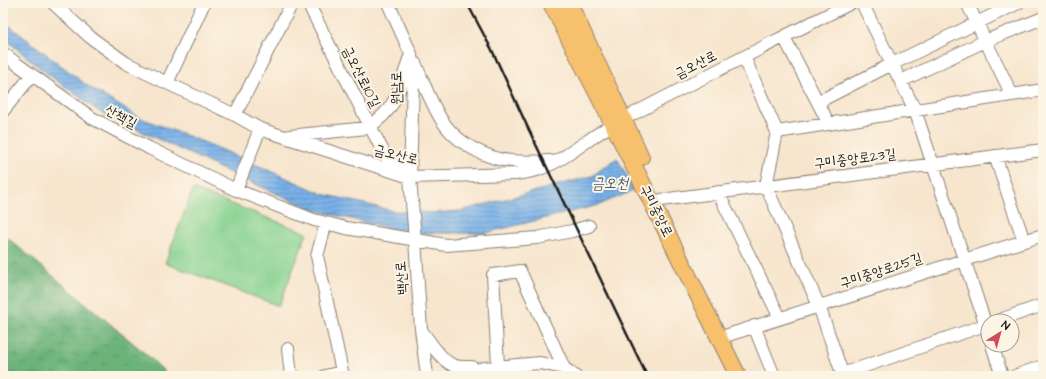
<svg xmlns="http://www.w3.org/2000/svg" width="1046" height="379" font-family="'Architects Daughter','Poor Story',sans-serif">
	<defs>
		<pattern id="forest-crowns" width="20" height="18" patternUnits="userSpaceOnUse"><rect width="20" height="18" fill="#6cb37a"/><path d="M2 6a3 3 0 1 1 6 0M12 15a3 3 0 1 1 6 0" fill="none" stroke="#589163"/></pattern>
		<pattern id="water-rules" width="6" height="5" patternUnits="userSpaceOnUse"><rect width="6" height="5" fill="#79b1e9"/><path d="M0 2.5h6" fill="none" stroke="#628fbc"/></pattern>
	</defs>
	<rect width="100%" height="100%" fill="#fcf5e5"/>
	<filter id="ink" filterUnits="userSpaceOnUse"><feTurbulence type="fractalNoise" baseFrequency=".025" numOctaves="2"/><feDisplacementMap in="SourceGraphic" scale="8" xChannelSelector="R" yChannelSelector="G"/><feConvolveMatrix kernelMatrix="1 2 1 2 8 2 1 2 1" color-interpolation-filters="sRGB"/></filter>
	<filter id="wash" filterUnits="userSpaceOnUse"><feTurbulence type="fractalNoise" baseFrequency=".012" numOctaves="4" result="noise"/><feDisplacementMap in="SourceGraphic" scale="16" xChannelSelector="R" yChannelSelector="G"/><feGaussianBlur stdDeviation="0.9" result="paint"/><feColorMatrix in="noise" values="0 0 0 0 0 0 0 0 0 0 0 0 0 0 0 0 0 1.4 0 .05"/><feComposite in="paint" operator="in"/></filter>
	<g filter="url(#wash)">
		<rect width="100%" height="100%" fill="#f7e5cd"/>
		<path fill="url(#forest-crowns)" stroke="#44684b" d="M3 234 146 354 169 376H3Z"/>
		<path fill="#85d18f" stroke="#507656" d="M193 189 307 233 279 306 165 263Z"/>
		<path fill="url(#water-rules)" stroke="#4a6682" d="M3 21 89 87 138 117 211 145 323 194 394 211 436 213 461 211 592 176 617 158 635 190 599 205 485 233H409L314 210 241 178 98 111 41 69 3 37Z"/>
	</g>
	<g filter="url(#ink)">
		<g fill="none" stroke-linecap="round" stroke-linejoin="round">
			<defs>
				<path id="minor" d="M53 3 90 37 126 63 167 83 235 115 260 129 410 177 515 174C524 173 533 172 542 168 569 158 590 136 616 123 694 82 773 42 851 3
					M308 3 370 126 386 157 404 172
					M388 3 411 54 413 81 410 177 415 240 421 329 427 376
					M862 3 892 64 915 110 988 332
					M967 3 1012 95
					M784 37 829 124
					M3 53 17 64 92 118 149 148 236 190 314 220 346 228 446 245 537 238 572 231 589 226
					M744 57 777 132 766 186 819 306 843 376
					M415 63C423 81 430 101 441 119 453 138 473 151 495 158 510 163 534 162 550 161
					M901 81 985 41 1043 18
					M167 83 204 3
					M818 102 892 64 1018 3
					M3 111 32 75
					M235 115 292 3
					M777 132 1043 90
					M289 136 367 128C397 109 399 90 409 59
					M995 156 1024 241
					M236 190 260 129
					M718 192 780 318
					M661 200 1043 150
					M326 223 317 256 343 376
					M997 321 1043 305
					M754 326 774 376
					M421 330C429 340 441 361 453 365 459 368 466 367 472 367
					M728 335 1043 235
					M992 345 1002 376
					M288 349 291 376
					M498 366 493 275 520 271 564 368
					M842 374 988 324
					M325 376 342 372
					M456 376 466 372 484 368 540 363 564 368 575 376
					M1015 376 1043 366"/>
				<path id="major" d="M551 3 613 124 738 376
					M569 3 641 157"/>
			</defs>
			<use href="#minor" stroke="#8a8074" stroke-width="14"/>
			<use href="#major" stroke="#8a8074" stroke-width="18"/>
			<use href="#minor" stroke="#fff" stroke-width="12"/>
			<use href="#major" stroke="#f7c06c" stroke-width="16"/>
			<path stroke="#1c1c1c" stroke-width="2.5" d="M467 3 492 50 528 128 647 376"/>
		</g>
	</g>
	<g text-anchor="middle" dominant-baseline="central" stroke-width="4" stroke-linejoin="round" paint-order="stroke">
		<g font-size="14" fill="#1c1c1c" stroke="#fcf5e5">
			<text transform="translate(696 65) rotate(-27)">금오산로</text>
			<text transform="translate(361 77) rotate(63)">금오산로10길</text>
			<text transform="translate(397 88) rotate(-91)">원남로</text>
			<text transform="translate(121 117) rotate(28)">산책길</text>
			<text transform="translate(396 155) rotate(14)">금오산로</text>
			<text transform="translate(855 159) rotate(-7)">구미중앙로23길</text>
			<text transform="translate(656 211) rotate(63)">구미중앙로</text>
			<text transform="translate(881 271) rotate(-18)">구미중앙로25길</text>
			<text transform="translate(402 278) rotate(-94)">백산로</text>
		</g>
		<g font-size="15" font-style="italic" fill="#41586e" stroke="#fcf5e5">
			<text x="610" y="183">금오천</text>
		</g>
	</g>
	<rect width="1046" height="379" fill="none" stroke="#fcf5e5" stroke-width="16"/>
	<g transform="translate(1000 333) rotate(37)"><circle r="19" fill="#fcf5e5" stroke="#a29e95"/>
	<path d="M0-3L7 15L0 10L-7 15Z" fill="#d1495b"/>
	<text y="-6" font-size="11" font-weight="bold" text-anchor="middle" fill="#1c1c1c">N</text>
	</g>
</svg>
